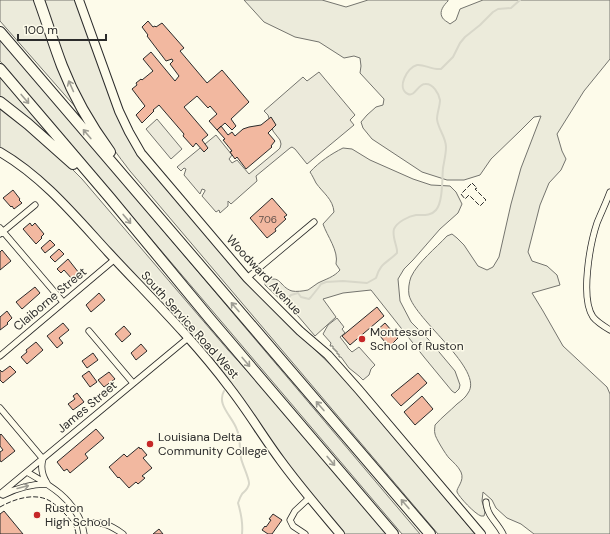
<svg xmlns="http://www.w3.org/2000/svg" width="610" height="534" font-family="'DM Sans',sans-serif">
	<rect width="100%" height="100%" fill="#fdfbea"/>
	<path fill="#ecebdb" stroke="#74746e" d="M0 0H34L46 35 58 66 78 110 0 21Z
		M43 0H76L126 133 269 305 341 375 391 433 475 534H438L130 171C106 140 83 107 67 69 58 47 51 23 43 0Z
		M244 0H322L346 7 368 0H448V1C444 5 439 11 442 17 443 20 448 22 450 24L456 20 460 9 483 0H610V59L584 91 557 134 562 151 566 159 561 170 549 183 540 205 528 252 532 261 547 266 557 275 560 285 532 293 543 311 563 346 607 387 610 394V534H534L521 524 507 518 496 508 492 500 483 492 482 501 485 512 484 516C483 516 482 516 481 516 475 514 459 497 457 492 456 488 465 481 461 472 458 466 453 462 449 458 446 455 435 437 435 434 434 431 435 427 435 425 442 417 450 411 457 404 461 401 466 397 468 393 485 370 415 320 409 295 408 290 409 282 411 277 418 262 436 248 447 236L452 234 457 238 464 245 478 266 487 270 493 267 499 257 511 204 521 168 541 116 534 117 520 131 491 159 480 175 464 180H447L422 172 372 139 363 128 361 122 367 115 376 107 383 105 384 99 360 73 361 66 360 58 354 56 344 58 319 42 295 37 264 22Z
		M0 38 420 534H402L0 61Z
		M0 77 44 128 50 137H49L0 99Z
		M0 108 31 131 59 156 82 179 228 350 282 409 387 534H345L343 533 289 468 227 379 123 264 49 184 25 164 0 148Z
		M343 148 352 149 370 160 413 179 431 185 450 186 456 192 462 204 458 213 440 229 413 260 404 269 398 279 400 301 411 322 429 340 455 371 460 385 459 389 455 393 452 391 424 357 371 290 343 293 323 299 336 317 315 336 298 316 265 285V282C281 273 279 287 292 291 296 292 303 291 308 290 311 288 315 285 318 283 326 279 334 277 340 270L336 264C339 251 327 236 323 224L334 212C333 199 323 193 316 183 314 179 312 175 310 172 319 162 331 154 343 148Z"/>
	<path fill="#eceadb" stroke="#74746e" d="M319 72 355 115 350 120 354 125 307 164 295 149 292 147 290 148 256 176 257 181 231 204 228 201V206L220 213 219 210 216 212 202 196 205 191V190L202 189 200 194 184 175 186 169 184 168 181 171 177 167 216 135 232 155 229 159 232 163 237 160 249 174 278 150 280 148 281 144 280 140 273 131 268 115 264 111 303 77 307 81Z
		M157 119 182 149 171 159 146 129Z
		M337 318 344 327 342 329 345 333 340 337 347 346 348 348 352 352 359 347 375 365 371 369 369 375 363 380 359 376 349 368 341 357H339V354H337V351H335V349H333V346H330L331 343 323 334 328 325Z"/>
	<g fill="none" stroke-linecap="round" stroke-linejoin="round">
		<path stroke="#d8d7c9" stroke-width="2" d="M285 301 291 295 298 293 301 297 309 299 311 297 319 287 321 284 326 282 343 281 367 283 376 278C380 263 387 263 397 253V250C396 244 392 235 394 229 397 222 409 216 416 215 424 215 431 216 436 210 443 202 442 179 443 168 444 162 446 154 446 147 446 137 438 129 437 119 437 113 440 106 440 100 439 94 433 83 425 84 418 84 415 97 408 94 396 89 407 67 417 65 424 64 432 70 441 69L453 57 460 43 465 37 480 25 493 12 498 9 511 8 520 0
			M224 391C216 405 233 417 237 430 241 438 239 449 241 458 242 464 250 480 249 484 248 489 245 491 242 494 240 497 239 500 238 503 241 513 243 524 242 534"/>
	</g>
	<path fill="#f2b8a0" stroke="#2b2b2b" d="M148 21 153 27 155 26 156 27 162 23 184 48 180 51 207 83 222 70 249 102 231 119 236 126 232 130 225 123 217 130 209 121 217 114 210 106 208 108 197 96 184 107 208 135 202 140 208 148 204 152 196 143 193 147 183 136 184 134 159 105 153 110 154 111 142 123 136 115 145 106 132 89 137 85 136 83 141 79 142 80 153 71 143 59 151 52 175 81 179 76 170 64 173 61 172 59 166 61 147 36 148 35 142 27Z
		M271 117 276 125 268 133 275 141 271 146 272 147 246 169 237 157 235 159 230 152 232 151 223 140 225 139 217 130 221 126 228 135 232 132 235 136 243 129 249 127 261 125Z
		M13 190 20 199 19 200 22 203 14 209 12 206 11 207 3 198Z
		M272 198 287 215 284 217 286 219 275 229 276 231 267 238 250 218Z
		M30 223 32 226 35 223 44 234 41 237 42 238 36 244 23 229Z
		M50 240 55 245 45 253 41 248Z
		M59 249 64 254 55 262 50 257Z
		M2 250 11 261 0 270V252Z
		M68 259 79 273 72 279 64 270 61 273 57 269Z
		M35 287 40 293 22 309 16 302Z
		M99 293 105 300 91 312 86 305Z
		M377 307 384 316 350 345 342 336Z
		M7 311 12 318 7 323 8 324 0 330V317Z
		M63 323 69 330 59 338 63 343 57 348 47 336Z
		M385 323 398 338 389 347 376 331Z
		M124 326 131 334 122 342 115 334Z
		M36 342 43 350 27 364 21 357 27 352 26 350Z
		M141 344 147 351 136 360 131 353Z
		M93 353 98 360 87 368 82 361Z
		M10 366 16 372 3 383 0 380V370L2 372Z
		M89 371 97 382 90 387 82 376Z
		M109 372 115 379 104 387 98 380Z
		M418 373 427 383 401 406 391 395Z
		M77 393 84 402 73 410 68 404 75 399 73 396Z
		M422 396 433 409 415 425 404 412Z
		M96 429 104 438 85 454 88 458 70 473 67 469 64 471 57 462Z
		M1 434 15 451 1 462 0 460V452L3 450 0 446V435Z
		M139 447 140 449 141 448 147 455 143 458 152 468 142 476 145 478 138 484 136 482 129 488 119 477 118 478 109 467 124 454 127 457Z
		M4 511 23 534H0V514Z
		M273 514 282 520 272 534H268L262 530 265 526 266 527 271 520 269 519Z
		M159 529 163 534H153Z"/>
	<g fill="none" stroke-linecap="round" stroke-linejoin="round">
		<defs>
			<path id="street" d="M610 192C606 203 601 213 597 223 590 244 580 298 593 317 597 322 605 327 610 330
				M0 228 63 302
				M0 234 35 205
				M247 278 314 222
				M89 331 133 383
				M0 356 115 259
				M0 408 43 459C40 468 42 475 47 483
				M27 472C51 486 71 497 82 524 99 520 109 524 123 534
				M0 494 188 338
				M3 495C17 488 30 484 46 484
				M486 502C487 516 497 522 503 534
				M82 524 84 534
				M305 534 293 526 290 520 295 511 309 498"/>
			<path id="secondary" d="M79 0 119 111 129 132 141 153 247 278 300 331 328 355 359 390 481 534
				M0 152C43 177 75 216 108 252 149 296 193 339 229 387 248 411 263 437 281 461 300 487 320 510 340 534"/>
			<path id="highway" d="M39 0C47 22 54 45 62 66 74 97 91 126 110 152
				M0 32 430 534
				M0 69 110 198 210 319 393 534
				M0 102 28 124 73 164"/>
		</defs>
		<use href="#street" stroke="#2b2b2b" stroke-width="7"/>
		<use href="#secondary" stroke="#2b2b2b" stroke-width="10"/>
		<use href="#highway" stroke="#2b2b2b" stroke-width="12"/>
		<use href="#street" stroke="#fdfbea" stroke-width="5.5"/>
		<use href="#secondary" stroke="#fdfbea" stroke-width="8"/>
		<use href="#highway" stroke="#fdfbea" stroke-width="10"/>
		<path stroke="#2b2b2b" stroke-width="1" stroke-dasharray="5 2" stroke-linecap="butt" d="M472 183 477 188 475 189 486 200 480 206 469 195 465 199 461 194Z
			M0 507C14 499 35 492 50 501 55 504 60 509 64 513 70 519 75 525 76 534"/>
	</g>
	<defs><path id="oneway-shaft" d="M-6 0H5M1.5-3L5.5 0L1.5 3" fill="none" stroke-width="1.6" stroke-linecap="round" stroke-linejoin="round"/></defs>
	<g stroke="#9e9d94">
		<use href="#oneway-shaft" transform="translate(71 86) rotate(-114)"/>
		<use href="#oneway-shaft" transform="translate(25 99) rotate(50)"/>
		<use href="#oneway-shaft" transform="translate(87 134) rotate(-130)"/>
		<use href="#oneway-shaft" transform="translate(127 219) rotate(50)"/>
		<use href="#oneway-shaft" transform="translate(235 307) rotate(-131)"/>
		<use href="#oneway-shaft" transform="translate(246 362) rotate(50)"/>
		<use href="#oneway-shaft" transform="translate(320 406) rotate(-131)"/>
		<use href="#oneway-shaft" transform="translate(331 461) rotate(50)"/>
		<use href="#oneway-shaft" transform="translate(23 487) rotate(-14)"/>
		<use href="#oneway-shaft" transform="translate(405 504) rotate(-131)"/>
	</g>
	<g fill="#c62828" stroke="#fdfbea" stroke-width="1.5">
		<circle cx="362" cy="339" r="4"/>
		<circle cx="150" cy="444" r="4"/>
		<circle cx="37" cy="515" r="4"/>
	</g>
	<g text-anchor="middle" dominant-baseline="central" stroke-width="3" stroke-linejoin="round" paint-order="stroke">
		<g font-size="10" fill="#5d4e48">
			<text x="268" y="219">706</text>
		</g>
		<g font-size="12" fill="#2b2b2b" stroke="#fdfbea">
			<text transform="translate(264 275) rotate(47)">Woodward Avenue</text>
			<text transform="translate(50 299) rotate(-40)">Claiborne Street</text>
			<text transform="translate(190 325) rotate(48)">South Service Road West</text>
			<text transform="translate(87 407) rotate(-40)">James Street</text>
		</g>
		<g font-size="12" fill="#2b2b2b" stroke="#fdfbea" text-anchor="start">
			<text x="370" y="332">Montessori<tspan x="370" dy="14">School of Ruston</tspan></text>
			<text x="158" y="437">Louisiana Delta<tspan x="158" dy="14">Community College</tspan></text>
			<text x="45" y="508">Ruston<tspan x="45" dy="14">High School</tspan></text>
		</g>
	</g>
	<path d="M18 34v6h88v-6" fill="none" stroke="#2b2b2b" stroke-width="2"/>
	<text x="24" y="34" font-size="12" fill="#2b2b2b" stroke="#fdfbea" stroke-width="3" paint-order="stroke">100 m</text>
</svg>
